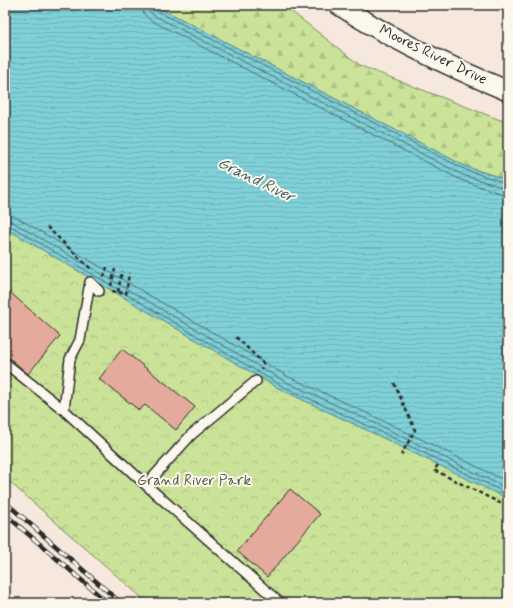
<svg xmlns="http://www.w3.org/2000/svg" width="513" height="608" font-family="Mynerve,sans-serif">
	<defs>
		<pattern id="forest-firs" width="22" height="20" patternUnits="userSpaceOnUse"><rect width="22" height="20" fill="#cbe399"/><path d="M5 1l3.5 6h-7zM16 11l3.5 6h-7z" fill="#aec384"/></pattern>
		<pattern id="park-crowns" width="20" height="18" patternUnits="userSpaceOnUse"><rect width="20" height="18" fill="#cbe399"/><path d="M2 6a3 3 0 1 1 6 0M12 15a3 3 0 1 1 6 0" fill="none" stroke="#aec384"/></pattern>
		<pattern id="water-rules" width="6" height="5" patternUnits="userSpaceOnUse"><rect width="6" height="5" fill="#7fd0d8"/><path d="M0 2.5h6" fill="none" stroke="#6eb3ba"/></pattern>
	</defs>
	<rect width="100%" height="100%" fill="#f6e8dc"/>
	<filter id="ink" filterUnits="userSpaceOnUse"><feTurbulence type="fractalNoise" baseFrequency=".025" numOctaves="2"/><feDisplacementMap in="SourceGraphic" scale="8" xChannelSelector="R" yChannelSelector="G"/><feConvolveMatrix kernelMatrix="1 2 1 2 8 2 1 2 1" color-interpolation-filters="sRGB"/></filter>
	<g filter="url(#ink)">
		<path fill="url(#forest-firs)" stroke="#7b8762" d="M154 5H283L361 66 508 123V180L467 167Z"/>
		<path fill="url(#park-crowns)" stroke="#7b8762" d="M5 228 280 389 377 435 508 499V603H148L5 478Z"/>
		<path fill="url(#water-rules)" stroke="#5d8e93" d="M5 5H154L467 167 508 180V499L377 435 280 389 5 228Z"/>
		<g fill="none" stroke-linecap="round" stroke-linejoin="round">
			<path stroke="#4d6d70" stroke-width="1" d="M142 5 144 14 150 20 461 180 502 194 508 195
				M148 5 149 10 153 15 463 175 508 189
				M153 5V8L155 10 466 170 508 184
				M5 214 14 216 287 376 384 421 508 482
				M5 220 11 221 284 381 381 426 508 489
				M5 225H9L282 386 379 431 508 494"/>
		</g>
		<path fill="#e4ab9d" stroke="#2b2b2b" d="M5 288 60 336 28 374 5 354Z
			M122 349 195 407 176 430 145 405 139 410 99 379Z
			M290 489 320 514 267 577 237 551Z"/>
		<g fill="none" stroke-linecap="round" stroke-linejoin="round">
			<defs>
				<path id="service" d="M5 363 64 410 146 485 280 603
					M64 410 70 359 80 340 90 282 99 291
					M146 485 191 435 256 381"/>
				<path id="minor" d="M339 5C392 40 450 67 508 91"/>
			</defs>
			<use href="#service" stroke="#2b2b2b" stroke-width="12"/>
			<use href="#minor" stroke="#2b2b2b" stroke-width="22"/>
			<path stroke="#2b2b2b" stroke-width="2.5" stroke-dasharray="4 3" stroke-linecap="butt" d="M47 227 92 270
				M104 277 107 267
				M111 286 115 269
				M112 291 126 294 129 273
				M118 292 122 271
				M236 337 263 363 261 369
				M394 383 415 430 401 455
				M438 465 434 470 508 507"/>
			<use href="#service" stroke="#fbf7ec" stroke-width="9"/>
			<use href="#minor" stroke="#fbf7ec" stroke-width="19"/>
			<defs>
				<path id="rail" d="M5 502 121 603
					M5 514 108 603"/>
			</defs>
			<use href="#rail" stroke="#2b2b2b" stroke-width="4.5"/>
			<use href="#rail" stroke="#fbf7ec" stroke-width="3" stroke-dasharray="9" stroke-linecap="butt"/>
		</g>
	</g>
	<g text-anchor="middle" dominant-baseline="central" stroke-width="4" stroke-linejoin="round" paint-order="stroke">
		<g font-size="15" fill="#2b2b2b" stroke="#fbf7ec">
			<text transform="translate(433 55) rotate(26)">Moores River Drive</text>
		</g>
		<g font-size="15" fill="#535946" stroke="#fbf7ec">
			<text x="194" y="481">Grand River Park</text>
		</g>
		<g font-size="16" font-style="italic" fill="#445d5f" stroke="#fbf7ec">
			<text transform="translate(256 180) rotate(26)">Grand River</text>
		</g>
	</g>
	<rect width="513" height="608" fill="none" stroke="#fbf7ec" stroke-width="20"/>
	<rect x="10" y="10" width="493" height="588" fill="none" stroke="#2b2b2b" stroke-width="1.5" filter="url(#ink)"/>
</svg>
